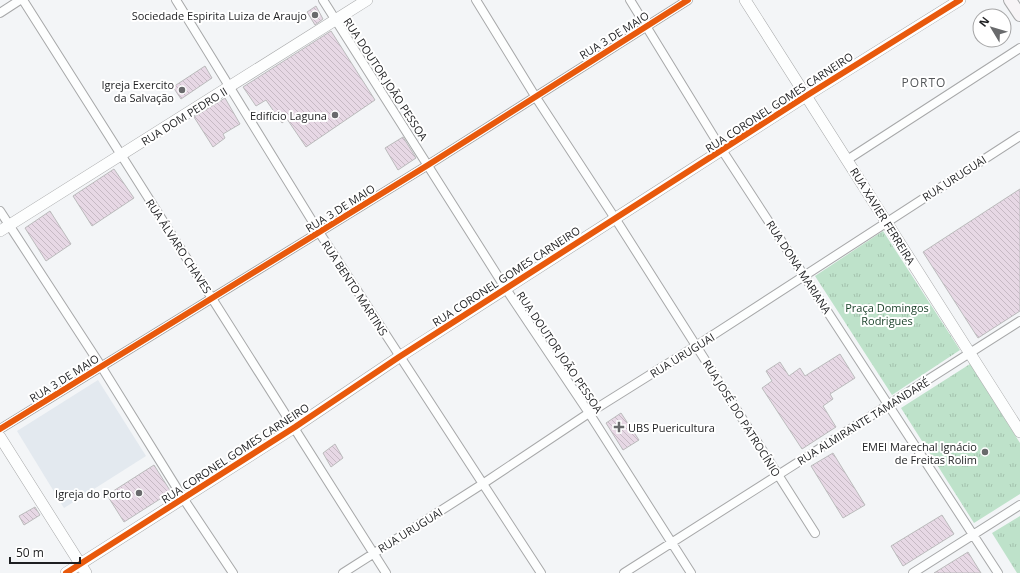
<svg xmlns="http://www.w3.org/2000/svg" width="1020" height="573" font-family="'Open Sans',sans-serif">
	<defs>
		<pattern id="park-tufts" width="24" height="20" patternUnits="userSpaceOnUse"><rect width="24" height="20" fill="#bee2ca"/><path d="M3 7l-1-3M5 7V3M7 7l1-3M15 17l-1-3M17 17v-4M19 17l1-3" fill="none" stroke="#a3c1ad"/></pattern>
		<pattern id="building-back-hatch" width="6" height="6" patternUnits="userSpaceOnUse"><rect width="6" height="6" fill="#e7d8e5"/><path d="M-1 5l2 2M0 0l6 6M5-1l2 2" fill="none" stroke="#c6b9c4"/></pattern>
	</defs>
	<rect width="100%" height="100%" fill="#f3f5f7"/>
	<path fill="#e3e9ef" d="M98 380 146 456 64 508 17 431Z"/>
	<path fill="url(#park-tufts)" d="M883 231 960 350 892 395 815 276Z
		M970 364 1020 443V494L974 523 901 408Z
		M1020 516V573H1017L992 533Z"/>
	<path fill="url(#building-back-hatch)" stroke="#bbbbbc" d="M316 6 323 19 315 25 307 12Z
		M331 31 375 100 306 147 287 119 282 123 266 100 256 106 243 87Z
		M205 66 212 78 181 99 173 87Z
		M225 98 240 124 223 134 225 138 213 147 194 117Z
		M403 137 416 158 398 170 385 148Z
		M114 169 134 198 92 226 73 196Z
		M1020 189V311L978 338 923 252Z
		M50 211 71 244 46 261 25 228Z
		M840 354 855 378 830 394 833 399 823 406 836 427 802 449 762 388 772 381 766 371 780 362 789 376 800 368 805 376Z
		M621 413 639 440 623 450 606 423Z
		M335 444 343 458 331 467 323 453Z
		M833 453 865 505 843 518 811 466Z
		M154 465 171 492 124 522 107 495Z
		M35 507 40 515 24 525 19 516Z
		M942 515 954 534 903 566 891 546Z
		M968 552 981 573H934Z"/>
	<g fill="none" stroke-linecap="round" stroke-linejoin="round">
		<defs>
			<path id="minor" d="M23 0 386 573
				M176 0 319 232 541 573
				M323 0 506 289 589 413 691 573
				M476 0 535 96 620 226 815 533
				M630 0 722 150 998 573
				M0 13 20 0
				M847 160 1020 48
				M0 211 101 366 183 498 233 573
				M0 429 428 165 688 0
				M343 573 484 483 589 413 696 346 1020 136
				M624 573 1020 321
				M913 573 1020 505"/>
			<path id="tertiary" d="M745 0 1020 432
				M0 231 367 0
				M0 437 86 573
				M66 573 295 427 399 357 806 96 960 0"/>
			<path id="secondary" d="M1010 0 1020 15"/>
		</defs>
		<use href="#minor" stroke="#a7a8a9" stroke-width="10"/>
		<use href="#tertiary" stroke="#a7a8a9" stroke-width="12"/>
		<use href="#secondary" stroke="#a7a8a9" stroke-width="14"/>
		<use href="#minor" stroke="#fdfefe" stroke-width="8"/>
		<use href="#tertiary" stroke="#fdfefe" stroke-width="11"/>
		<use href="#secondary" stroke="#f7f4f6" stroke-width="12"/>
		<defs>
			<path id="cycleway" d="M0 429 428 165 688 0
				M66 573 295 427 399 357 806 96 960 0"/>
		</defs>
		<use href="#cycleway" stroke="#fff" stroke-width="8"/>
		<use href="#cycleway" stroke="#e8590c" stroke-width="6"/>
	</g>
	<g fill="#696a6c" stroke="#fff" stroke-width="1.5">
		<circle cx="315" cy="15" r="4"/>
		<circle cx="182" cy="90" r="4"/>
		<circle cx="335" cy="115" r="4"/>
		<path d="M617 421h4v4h4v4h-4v4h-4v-4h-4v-4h4z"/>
		<circle cx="985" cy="452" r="4"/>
		<circle cx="139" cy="493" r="4"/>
	</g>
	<g text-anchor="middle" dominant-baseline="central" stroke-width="4" stroke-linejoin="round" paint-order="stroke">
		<g font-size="11" fill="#1e1f21" stroke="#fff" text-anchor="end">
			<text x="307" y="15">Sociedade Espirita Luiza de Araujo</text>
			<text x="174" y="84">Igreja Exercito<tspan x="174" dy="13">da Salvação</tspan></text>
			<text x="327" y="115">Edifício Laguna</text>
			<text x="628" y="427" text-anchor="start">UBS Puericultura</text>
			<text x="977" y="446">EMEI Marechal Ignácio<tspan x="977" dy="13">de Freitas Rolim</tspan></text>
			<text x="131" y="493">Igreja do Porto</text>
		</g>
		<g font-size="11" fill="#1e1f21" stroke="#fff">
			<text transform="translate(614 35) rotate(-32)">RUA 3 DE MAIO</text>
			<text transform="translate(386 79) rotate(57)">RUA DOUTOR JOÃO PESSOA</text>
			<text transform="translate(779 102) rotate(-33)">RUA CORONEL GOMES CARNEIRO</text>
			<text transform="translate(184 116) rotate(-32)">RUA DOM PEDRO II</text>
			<text transform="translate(954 178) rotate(-33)">RUA URUGUAI</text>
			<text transform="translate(340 208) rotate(-32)">RUA 3 DE MAIO</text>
			<text transform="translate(883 216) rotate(58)">RUA XAVIER FERREIRA</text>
			<text transform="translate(179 246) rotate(57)">RUA ÁLVARO CHAVES</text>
			<text transform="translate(799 267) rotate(57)">RUA DONA MARIANA</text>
			<text transform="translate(506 276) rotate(-33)">RUA CORONEL GOMES CARNEIRO</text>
			<text transform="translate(355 288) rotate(57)">RUA BENTO MARTINS</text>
			<text transform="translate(560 352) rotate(56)">RUA DOUTOR JOÃO PESSOA</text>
			<text transform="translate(682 355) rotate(-32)">RUA URUGUAI</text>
			<text transform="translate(64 378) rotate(-32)">RUA 3 DE MAIO</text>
			<text transform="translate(742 418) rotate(58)">RUA JOSÉ DO PATROCÍNIO</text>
			<text transform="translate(863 421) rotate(-32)">RUA ALMIRANTE TAMANDARÉ</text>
			<text transform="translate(235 453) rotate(-33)">RUA CORONEL GOMES CARNEIRO</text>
			<text transform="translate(410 530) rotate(-32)">RUA URUGUAI</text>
		</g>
		<g font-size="11" fill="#173f26" stroke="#fff">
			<text x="887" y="307">Praça Domingos<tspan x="887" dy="13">Rodrigues</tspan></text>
		</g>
		<g font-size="12" letter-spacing="1" fill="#535659" stroke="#fff">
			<text x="924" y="82">PORTO</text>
		</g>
	</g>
	<g transform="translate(992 28) rotate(308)"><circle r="19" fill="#ffffff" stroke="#a5a5a6"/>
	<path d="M0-3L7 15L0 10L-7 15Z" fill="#696a6c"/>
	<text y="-6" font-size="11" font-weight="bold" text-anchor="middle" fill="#1e1f21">N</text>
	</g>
	<path d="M10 557v6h70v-6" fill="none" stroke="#1e1f21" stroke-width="2"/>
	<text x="16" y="557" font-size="12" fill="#1e1f21" stroke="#ffffff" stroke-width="3" paint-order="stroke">50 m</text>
</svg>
